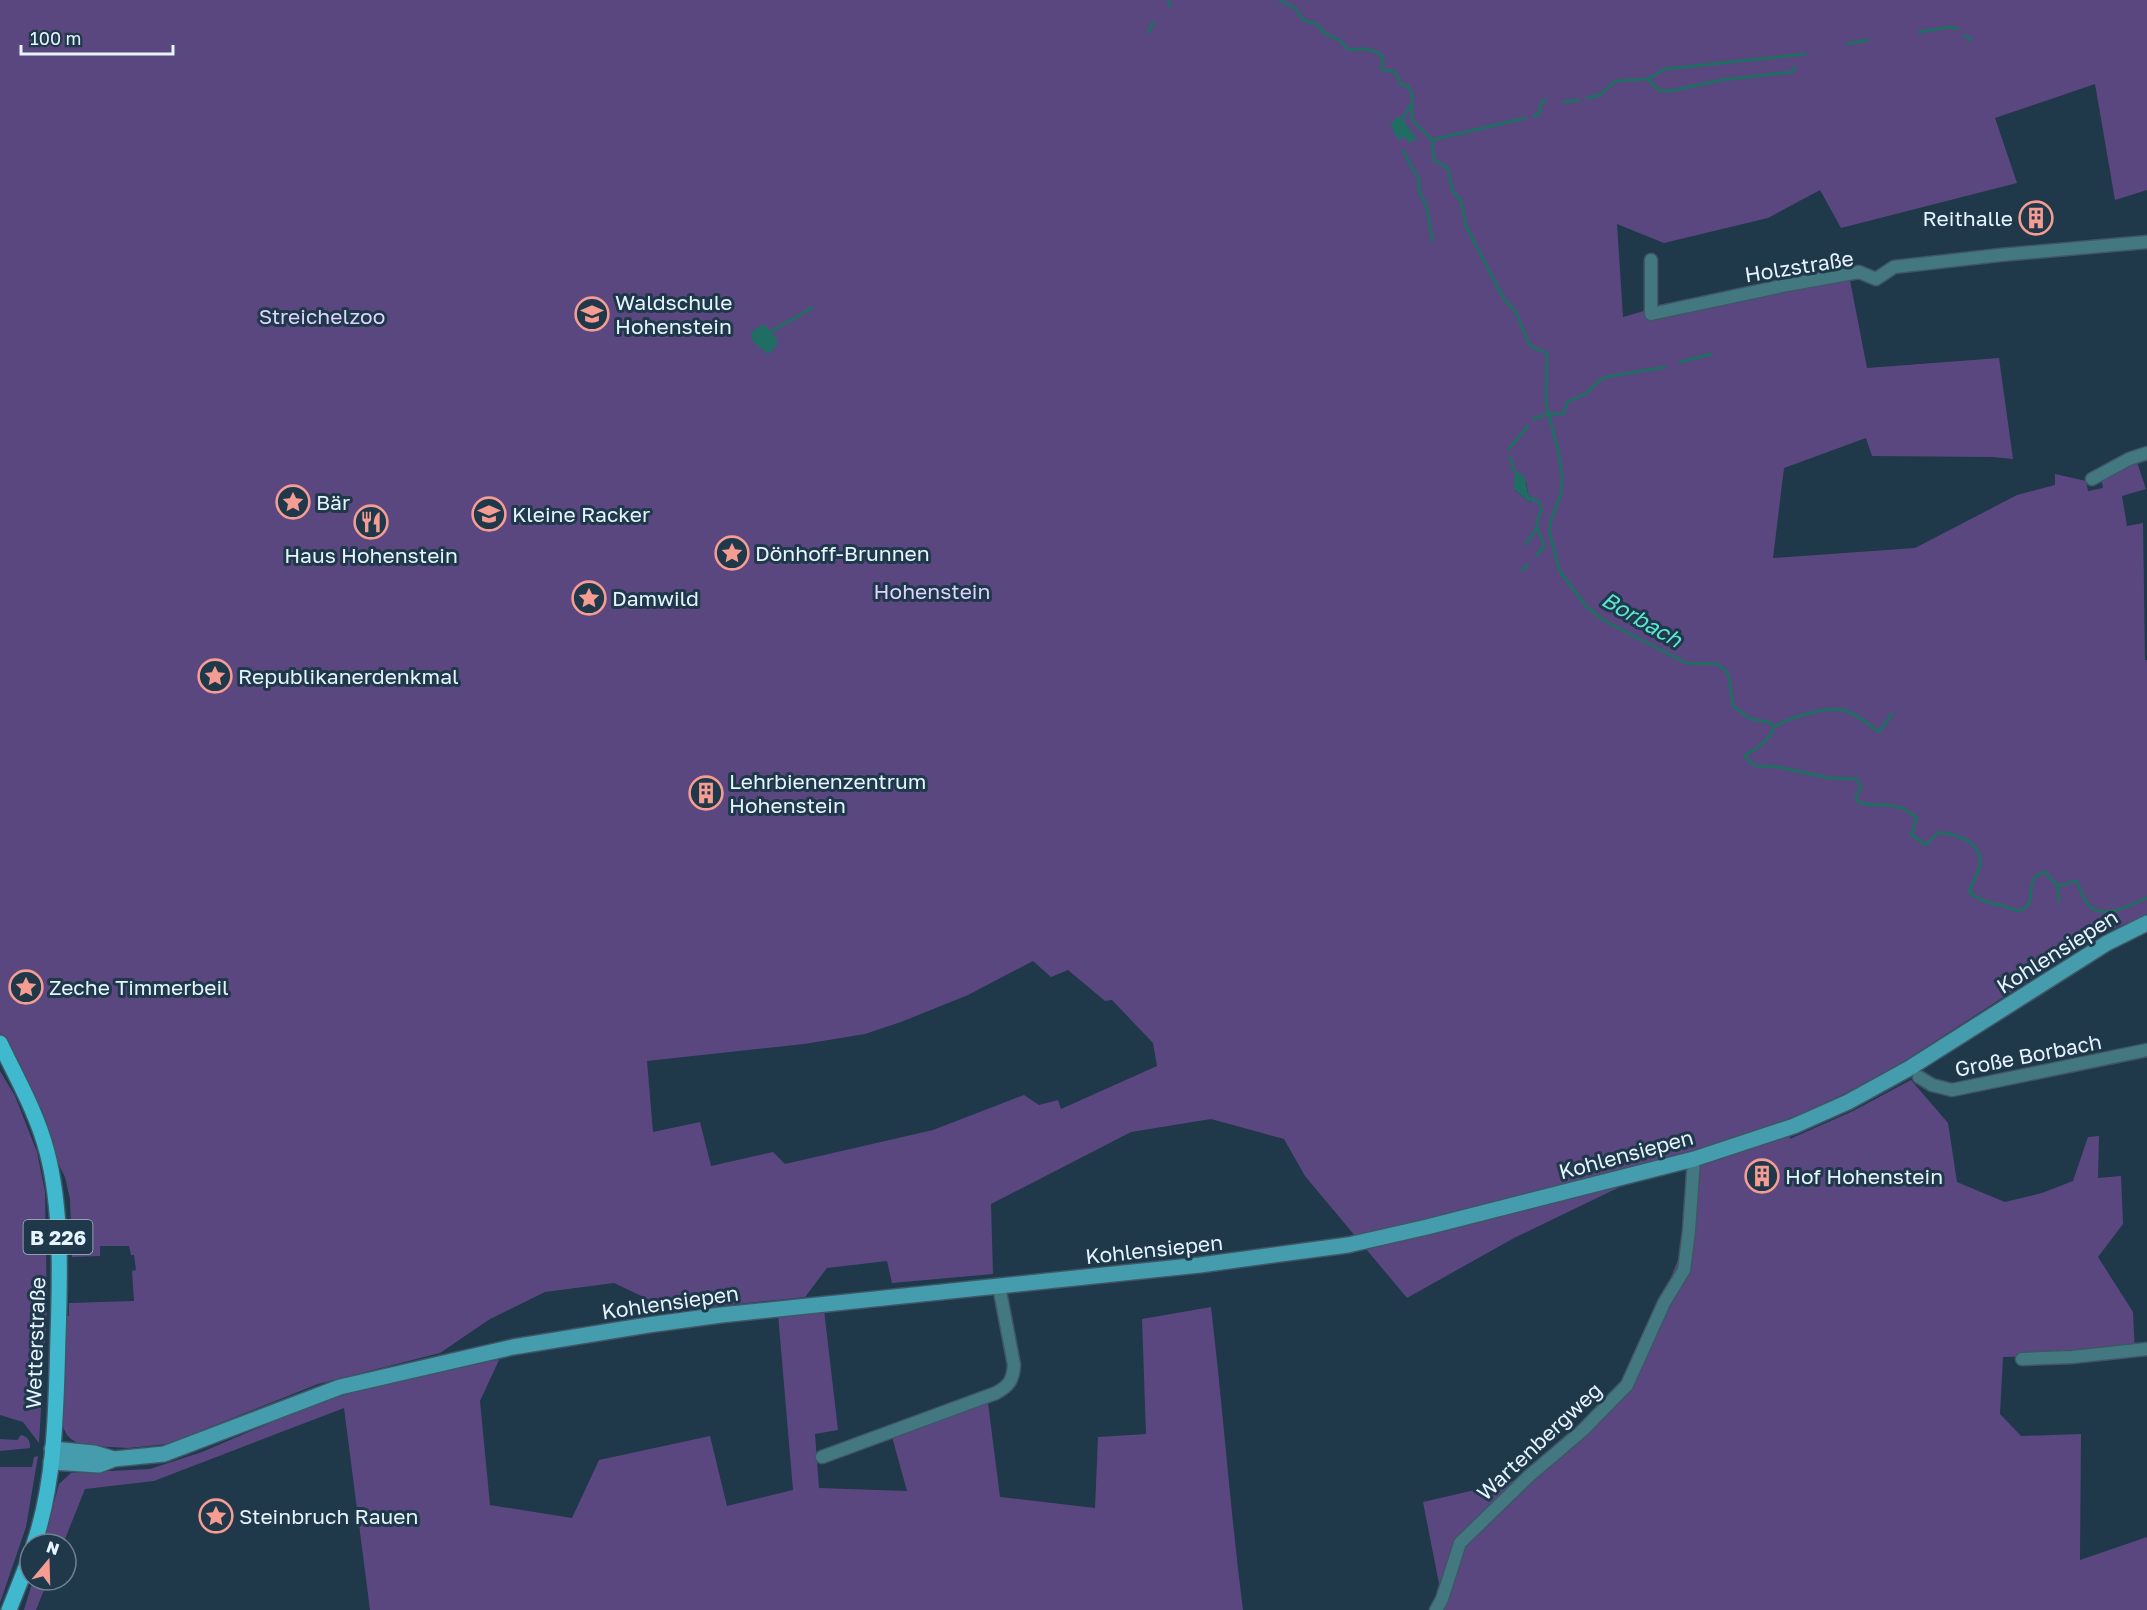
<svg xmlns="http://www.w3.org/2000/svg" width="2147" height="1610" font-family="'Golos Text',sans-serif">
	<rect width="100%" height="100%" fill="#1f384a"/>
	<path fill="#5b4780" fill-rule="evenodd" d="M0 0H2147V190L2115 200 2095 84 1995 118 2017 183 1841 228 1820 190 1768 218 1664 243 1617 224 1623 317 1675 302 1702 306 1848 270 1867 368 1999 358 2013 459 1993 457 1872 456 1866 438 1784 468 1773 558 1915 548 2017 495 2055 485V474L2086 481 2088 491 2103 488 2101 478 2136 459 2146 489 2122 496 2127 526 2143 523 2145 660H2147V915L2101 934 1906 1060 1848 1092 1788 1120 1790 1139 1853 1111 1911 1080 1948 1123 1957 1182 2005 1202 2042 1193 2073 1181 2088 1137 2099 1136 2098 1178 2121 1176 2123 1224 2098 1257 2133 1312 2135 1354 2003 1357 2000 1414 2021 1436 2081 1434 2080 1560 2147 1537V1610H1436L1442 1599 1423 1502 1518 1480 1627 1385 1685 1243 1693 1165 1630 1182 1514 1238 1407 1298 1305 1176 1284 1139 1211 1119 1131 1132 991 1204 993 1274 892 1283 887 1261 827 1268 805 1297 673 1311 614 1283 545 1292 490 1319 440 1353 318 1384 167 1444 128 1448 92 1446 79 1444 71 1439 67 1435 62 1425 65 1316H69V1303L134 1301 132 1271 136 1270 134 1255H131L129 1246H100V1256L72 1257 70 1199 65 1177 56 1159 38 1108 0 1033ZM1514 477 1526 482 1528 493 1531 498 1530 503 1514 489ZM1033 961 1051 977 1068 970 1105 1001 1112 1000 1153 1043 1157 1066 1061 1109 1058 1100 1039 1105 1024 1095 933 1130 785 1164 773 1152 711 1166 700 1122 653 1132 647 1061 804 1044 865 1034 901 1022 968 995Z
		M0 1071 15 1096 37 1152 45 1192 47 1308 39 1443 23 1422 0 1415Z
		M1211 1307C1223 1408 1230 1509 1243 1610H370L344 1408 154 1481 85 1489 63 1544H43L59 1484 71 1473 150 1469 202 1452 286 1416 337 1397 465 1363 499 1360 480 1401 490 1505 572 1518 599 1460 710 1436 727 1506 793 1490 778 1314 824 1310 838 1430 815 1434 819 1488 907 1491 892 1437 988 1403 1000 1497 1095 1508 1098 1437 1146 1434 1142 1319Z
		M22 1435C29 1438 30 1441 30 1448L0 1451V1439L18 1440 19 1437Z
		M38 1456 26 1527 0 1603V1467H32L34 1457Z
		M33 1580H48L36 1610H24Z"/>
	<path fill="#206e63" d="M1404 116 1405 123 1417 139 1409 143 1405 137 1398 140 1390 124 1398 117Z
		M764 324 778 340 775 348 768 354 753 342 751 332Z
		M1517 473 1524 475 1528 493 1531 498 1530 503 1514 489V477Z"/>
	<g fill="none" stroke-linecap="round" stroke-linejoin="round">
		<path stroke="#206e63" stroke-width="3" d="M1168 0 1170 6
			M1280 0 1296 9 1303 20 1317 24 1324 33 1339 40 1349 50C1363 48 1371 48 1383 56L1381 69 1395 72 1401 84 1409 87 1412 94V120L1432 140 1434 160 1448 168 1452 190 1461 201 1466 226 1504 299 1516 312 1529 344C1534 350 1542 349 1547 354L1546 404 1559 454 1562 476 1561 493 1550 523V535L1560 572 1587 607 1603 620 1686 663 1717 664 1724 669 1729 676 1733 706 1751 719 1769 722 1774 727C1771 740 1756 749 1745 755L1748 761 1757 766 1778 767 1829 778 1857 779 1861 788 1856 795 1857 801C1865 807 1876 804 1885 805 1897 805 1908 810 1917 818L1911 834 1925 845 1939 832C1957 835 1982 841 1980 864 1979 873 1972 883 1969 892 1980 900 1987 903 2000 905 2006 905 2011 911 2018 910 2041 909 2020 877 2045 872L2057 885H2064L2073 881 2077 882C2080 889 2083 899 2088 904 2102 922 2131 904 2147 898
			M1148 32 1154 22
			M1919 32 1950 27 1958 29
			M1964 35 1971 40
			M1847 44 1868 40
			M1648 79 1658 90 1671 91 1721 80 1792 72 1795 67
			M1587 98 1600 95 1615 81 1648 79 1665 69 1805 54
			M1564 102 1578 100
			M1404 116 1412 103
			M1534 116 1539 114 1541 104 1546 100
			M1432 140 1525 118
			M1403 151 1419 180V191L1426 205 1433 241
			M772 331 812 308
			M1680 362 1711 354
			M1533 419 1548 414H1564L1567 402 1587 393 1598 381 1606 377 1665 367
			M1509 449 1528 426
			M1510 457 1513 464 1512 468 1517 473
			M1531 498 1538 501 1542 511 1537 520V527L1544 546 1537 555
			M1526 544 1537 527
			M1522 570 1528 565
			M1774 727C1790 717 1829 705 1847 711 1858 715 1869 725 1879 732L1892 714
			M2057 885 2059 901"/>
		<defs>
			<path id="street" d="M1651 260V314L1787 285 1859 272 1876 279 1894 267 2000 255 2147 242
				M2092 479 2129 459 2147 453
				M1919 1077 1932 1085 1952 1090 2147 1050
				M2022 1359 2072 1357 2147 1349
				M822 1457 996 1393C1009 1386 1013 1380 1014 1365L999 1286
				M1436 1610 1442 1599 1460 1543 1529 1476 1582 1431 1627 1385 1664 1303 1684 1270 1689 1231 1694 1159"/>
			<path id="secondary" d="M52 1449 94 1453 114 1459
				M51 1462 99 1465 114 1459 164 1454 340 1387 513 1347 648 1325 721 1315 1200 1265 1348 1245 1427 1227 1694 1159 1794 1126 1848 1102 1908 1069 2107 943 2147 923"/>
			<path id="primary" d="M0 1043C17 1079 37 1113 47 1152 62 1209 60 1278 58 1337 56 1405 56 1479 34 1544
				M9 1610 30 1557"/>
		</defs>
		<use href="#street" stroke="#3f5667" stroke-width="15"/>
		<use href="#secondary" stroke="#3f5667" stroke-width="18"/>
		<use href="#primary" stroke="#3f5667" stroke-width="18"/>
		<use href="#street" stroke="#447881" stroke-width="12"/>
		<use href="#secondary" stroke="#449cac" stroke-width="15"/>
		<use href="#primary" stroke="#40b8cd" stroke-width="15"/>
	</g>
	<defs>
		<symbol id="building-ring" viewBox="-11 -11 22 22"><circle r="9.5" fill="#1f384a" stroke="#f59c93" stroke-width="1.5"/><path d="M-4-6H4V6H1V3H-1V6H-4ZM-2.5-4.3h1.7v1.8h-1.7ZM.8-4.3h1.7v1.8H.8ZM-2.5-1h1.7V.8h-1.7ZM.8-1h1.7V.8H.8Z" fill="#f59c93"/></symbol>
		<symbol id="school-ring" viewBox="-11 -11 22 22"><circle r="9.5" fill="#1f384a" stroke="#f59c93" stroke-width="1.5"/><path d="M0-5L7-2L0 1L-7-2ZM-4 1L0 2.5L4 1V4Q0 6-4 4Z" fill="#f59c93"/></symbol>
		<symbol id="sight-ring" viewBox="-11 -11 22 22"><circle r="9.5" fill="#1f384a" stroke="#f59c93" stroke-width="1.5"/><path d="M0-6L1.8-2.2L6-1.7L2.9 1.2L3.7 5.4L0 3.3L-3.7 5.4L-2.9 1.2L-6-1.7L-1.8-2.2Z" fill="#f59c93"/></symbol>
		<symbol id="restaurant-ring" viewBox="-11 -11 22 22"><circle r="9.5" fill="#1f384a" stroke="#f59c93" stroke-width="1.5"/><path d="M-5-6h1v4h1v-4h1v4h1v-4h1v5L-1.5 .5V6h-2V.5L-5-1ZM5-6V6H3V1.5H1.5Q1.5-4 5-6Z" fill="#f59c93"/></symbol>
	</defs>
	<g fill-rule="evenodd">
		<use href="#building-ring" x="2017" y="199" width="38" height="38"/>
		<use href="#school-ring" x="573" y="295" width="38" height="38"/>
		<use href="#sight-ring" x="274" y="483" width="38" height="38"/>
		<use href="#school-ring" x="470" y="495" width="38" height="38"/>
		<use href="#restaurant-ring" x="352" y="503" width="38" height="38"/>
		<use href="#sight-ring" x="713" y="534" width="38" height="38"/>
		<use href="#sight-ring" x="570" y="579" width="38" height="38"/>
		<use href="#sight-ring" x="196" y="657" width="38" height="38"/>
		<use href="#building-ring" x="687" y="774" width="38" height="38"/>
		<use href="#sight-ring" x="7" y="968" width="38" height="38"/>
		<use href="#building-ring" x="1743" y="1157" width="38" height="38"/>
		<use href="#sight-ring" x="197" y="1497" width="38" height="38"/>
	</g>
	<g text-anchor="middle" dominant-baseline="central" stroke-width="6" stroke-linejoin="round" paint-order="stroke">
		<rect fill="#1f384a" stroke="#aabcc9" stroke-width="1.5" x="23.5" y="1220" width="69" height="34" rx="4.5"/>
		<g font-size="20" font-weight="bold" fill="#e5f4ff">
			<text x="58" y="1237">B 226</text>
		</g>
		<g font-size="21" fill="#e5f4ff" stroke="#1f384a" text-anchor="start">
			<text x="2013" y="218" text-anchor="end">Reithalle</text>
			<text x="615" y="302">Waldschule<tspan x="615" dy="24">Hohenstein</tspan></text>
			<text x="316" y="502">Bär</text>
			<text x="512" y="514">Kleine Racker</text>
			<text x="755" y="553">Dönhoff-Brunnen</text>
			<text x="371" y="555" text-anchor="middle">Haus Hohenstein</text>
			<text x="612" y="598">Damwild</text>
			<text x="238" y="676">Republikanerdenkmal</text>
			<text x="729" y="781">Lehrbienenzentrum<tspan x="729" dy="24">Hohenstein</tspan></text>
			<text x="49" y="987">Zeche Timmerbeil</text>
			<text x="1785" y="1176">Hof Hohenstein</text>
			<text x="239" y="1516">Steinbruch Rauen</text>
		</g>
		<g font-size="21" fill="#e5f4ff" stroke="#1f384a">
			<text transform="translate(1799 266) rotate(-9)">Holzstraße</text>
			<text transform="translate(2057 951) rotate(-32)">Kohlensiepen</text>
			<text transform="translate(2028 1055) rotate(-11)">Große Borbach</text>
			<text transform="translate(1626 1154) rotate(-15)">Kohlensiepen</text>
			<text transform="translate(1154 1249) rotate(-6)">Kohlensiepen</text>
			<text transform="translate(670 1302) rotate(-8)">Kohlensiepen</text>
			<text transform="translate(35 1343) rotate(-88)">Wetterstraße</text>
			<text transform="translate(1539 1441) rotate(-43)">Wartenbergweg</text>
		</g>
		<g font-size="21" fill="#dfd2ff" stroke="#1f384a">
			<text x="322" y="316">Streichelzoo</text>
			<text x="932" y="591">Hohenstein</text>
		</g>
		<g font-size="22" font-style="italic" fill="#58e7d2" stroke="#1f384a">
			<text transform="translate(1642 619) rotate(30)">Borbach</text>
		</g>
	</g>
	<g transform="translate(48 1562) rotate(19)"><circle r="28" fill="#1f384a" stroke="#6e8392" stroke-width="1.5"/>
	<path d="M0-4.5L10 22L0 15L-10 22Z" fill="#f59c93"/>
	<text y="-9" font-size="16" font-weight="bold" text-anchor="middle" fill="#e5f4ff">N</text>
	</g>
	<path d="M21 45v9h152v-9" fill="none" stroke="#e5f4ff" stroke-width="3"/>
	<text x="30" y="45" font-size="18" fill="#e5f4ff" stroke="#1f384a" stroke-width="4.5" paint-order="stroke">100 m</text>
</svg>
